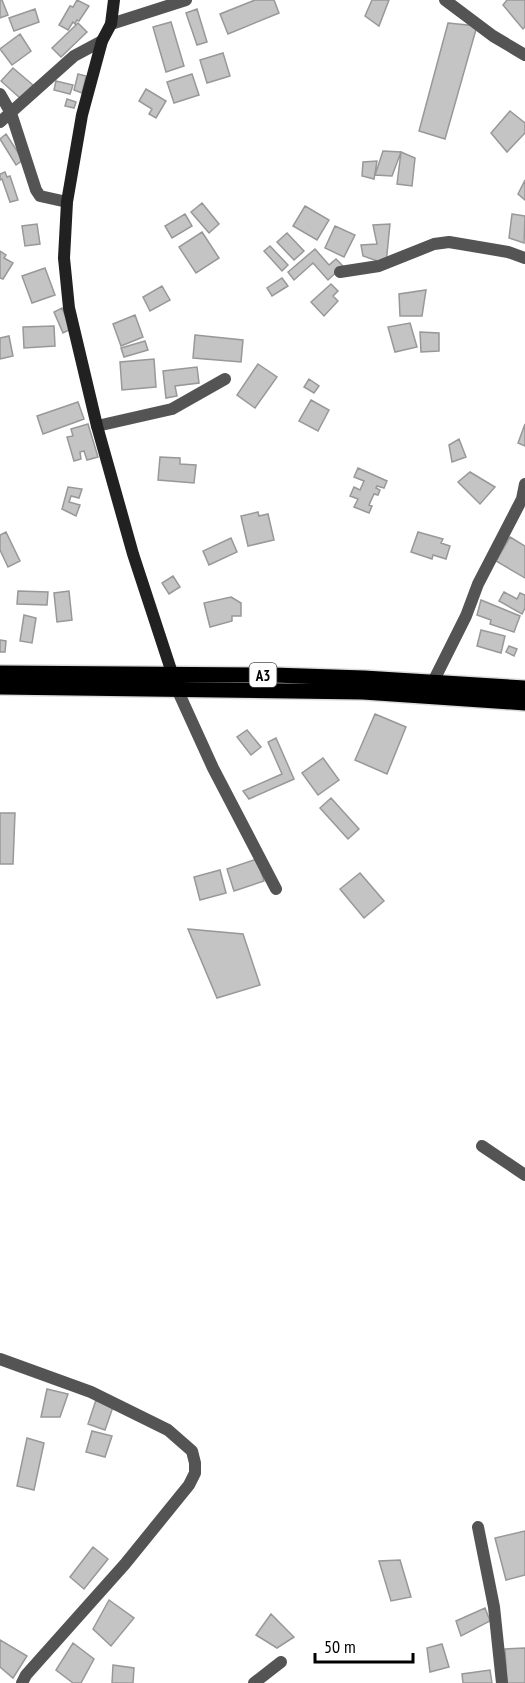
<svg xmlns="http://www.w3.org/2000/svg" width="525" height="1683" font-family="'PT Sans Narrow',sans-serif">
	<rect width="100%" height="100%" fill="#fff"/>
	<path fill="#c4c4c4" stroke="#989898" stroke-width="1.5" d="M0 0H2L8 15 0 18Z
		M77 0 89 6 79 21 77 20 75 24 73 22 68 30 59 25 70 6 73 7Z
		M255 0H274L279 13 228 34 220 14Z
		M372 0H389L379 26 365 16Z
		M507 0H525V27L523 29 503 5Z
		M35 9 39 22 14 31 9 18Z
		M197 9 207 42 197 45 186 13Z
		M171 22 184 66 166 72 153 27Z
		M78 23 87 32 61 57 52 48Z
		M448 23 477 26 445 139 419 131Z
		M20 34 31 51 12 65 0 49Z
		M223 53 230 76 207 83 200 60Z
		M13 68 33 85 21 99 1 81Z
		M78 74 86 76 82 93 74 90Z
		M192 74 199 95 174 103 167 82Z
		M56 81 73 85 70 94 54 90Z
		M146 89 166 101 156 118 149 114 152 109 139 101Z
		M67 99 76 102 74 108 65 106Z
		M510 111 525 123V133L507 152 491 133Z
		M6 134 23 160 16 165 0 139Z
		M383 151 401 152 392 176 375 175Z
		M401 152 415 158 412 186 397 184Z
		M377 161 374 179 362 176 363 162Z
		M5 172 7 177 10 176 18 200 10 202 2 179 0 180V174Z
		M525 180V200L518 194Z
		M202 203 219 224 209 233 191 212Z
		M305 206 329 220 317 240 293 226Z
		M185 214 192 226 172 238 165 226Z
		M512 214 525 216 524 243 509 238Z
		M37 224 40 244 25 246 22 226Z
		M390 224 386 264 363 256 361 245 377 244 373 225Z
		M335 226 355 235 344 257 325 248Z
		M202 232 219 258 196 273 179 247Z
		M287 233 304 251 294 260 277 242Z
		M270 246 288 265 282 271 264 251Z
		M315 249 329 265 336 259 343 266 328 280 313 263 294 280 288 272Z
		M0 251 6 255 4 258 13 263 3 279 0 278Z
		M45 268 55 295 32 303 22 276Z
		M282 278 288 286 272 296 267 288Z
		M331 284 338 291 333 296 338 301 324 316 311 302Z
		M162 286 170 300 150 311 143 297Z
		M426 290 422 316H400L399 294Z
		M62 308 71 329 63 333 54 312Z
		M135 315 143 337 121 346 113 324Z
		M410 323 417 347 395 352 388 327Z
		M54 326 55 346 24 348 23 327Z
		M420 332 439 333V351L421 352Z
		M195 335 243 340 241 362 193 358Z
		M9 336 13 356 0 359V338Z
		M145 341 148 350 124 357 121 348Z
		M154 359 156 387 122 390 120 362Z
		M258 364 277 377 255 408 237 395Z
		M197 367 199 383 175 386 177 396 166 398 163 371Z
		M309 379 319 386 314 393 304 387Z
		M311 400 329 410 318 431 299 421Z
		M78 402 84 419 43 434 37 416Z
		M88 424 98 457 87 460 84 451 80 452 81 459 74 461 67 437 73 436 71 429Z
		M525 424V446L518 443Z
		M459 439 466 457 452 462 449 445Z
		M160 457 180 458V464L196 465 194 483 158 480Z
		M358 468 387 481 384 488 377 486 376 488 380 490 378 495 374 494 369 505 372 506 369 513 354 507 358 499 350 496 354 487 360 490 364 481 354 477Z
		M470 472 495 487 480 504 458 482Z
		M68 487 82 489 79 498 71 496 69 502 80 505 76 516 62 509Z
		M258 512 259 516 268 514 274 540 248 546 241 516Z
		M6 532 20 561 8 567 0 550V535Z
		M418 532 443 539 441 543 450 546 446 559 433 555 432 559 411 552Z
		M510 537 525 546V578L496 561Z
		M231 538 237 552 209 565 203 551Z
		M173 576 180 587 169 594 162 583Z
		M18 591 48 592 47 605 17 604Z
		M69 591 72 620 57 622 54 593Z
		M504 592 517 599 520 593 525 595V608L522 614 499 601Z
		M231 597 241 603V616H232V621L210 627 204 603Z
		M481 600 520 616 514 632 490 624 491 620 477 615Z
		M24 615 36 618 32 643 20 641Z
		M481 630 505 636 501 653 477 646Z
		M0 640 6 641 5 652H0Z
		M509 646 517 649 514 656 506 652Z
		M375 714 406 727 387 774 355 760Z
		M247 730 261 747 251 755 237 737Z
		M276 738 294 779 249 799 243 791 282 774 268 742Z
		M323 758 339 780 318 795 302 773Z
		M331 798 359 829 348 839 320 808Z
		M0 813H15L13 864H0Z
		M257 859 264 881 234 891 227 869Z
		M220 870 226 893 200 900 194 877Z
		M360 873 384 901 364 918 340 889Z
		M188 929 243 934 260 985 217 998Z
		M47 1389 68 1394 60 1417H41Z
		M96 1400 113 1407 105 1430 88 1424Z
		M92 1431 112 1436 105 1457 86 1452Z
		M27 1438 44 1443 34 1490 17 1486Z
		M525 1531V1575L506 1580 495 1538Z
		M93 1547 108 1559 84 1589 70 1577Z
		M400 1560 411 1597 391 1601 379 1561Z
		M109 1600 134 1618 111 1646 93 1629Z
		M485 1608 490 1621 461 1636 456 1621Z
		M271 1614 294 1637 277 1648 256 1635Z
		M0 1640 27 1656 13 1678 0 1667Z
		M73 1643 94 1659 81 1683H73L56 1670Z
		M442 1644 449 1667 430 1672 427 1648Z
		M525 1648V1683H507L505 1649Z
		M113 1665 134 1668 133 1683H112Z
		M490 1670 492 1683H463L462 1674Z"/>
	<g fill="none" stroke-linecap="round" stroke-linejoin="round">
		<defs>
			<path id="primary" d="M0 673 273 675 364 678 525 688
				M0 687 363 692 525 703"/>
		</defs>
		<use href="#primary" stroke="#dbdbdb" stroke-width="18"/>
		<path stroke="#545454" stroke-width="12" d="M445 0 493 36 525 55
			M111 24 186 0
			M0 94 11 113 36 190 40 196 67 202
			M0 122 74 56 102 41
			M340 272 379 266 434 244 449 242 508 252 525 258
			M97 426 172 409 225 379
			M433 682 466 616 478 584 522 499 525 484
			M177 689 213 768 276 889
			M482 1146 525 1175
			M0 1359 91 1392 168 1430 192 1451 195 1463V1473L189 1485 125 1564 26 1675 22 1683
			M478 1527 494 1607 502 1683
			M254 1683 281 1662"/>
		<path stroke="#212121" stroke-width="12" d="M114 0 111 24 102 41 82 115 67 202 64 258 69 308 97 426 133 554 175 682"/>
		<use href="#primary" stroke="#000" stroke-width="15"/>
	</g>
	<g text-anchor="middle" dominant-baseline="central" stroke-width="6" stroke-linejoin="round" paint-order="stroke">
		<rect fill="#fff" stroke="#4c4c4c" stroke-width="1.5" x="249.5" y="663" width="27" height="24" rx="4.5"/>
		<g font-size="15" font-weight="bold" fill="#000">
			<text x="263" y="675">A3</text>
		</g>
	</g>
	<path d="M315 1653v9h98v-9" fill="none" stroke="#000000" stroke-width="3"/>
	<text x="324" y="1653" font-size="18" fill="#000000" stroke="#ffffff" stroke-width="4.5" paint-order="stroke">50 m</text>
</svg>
